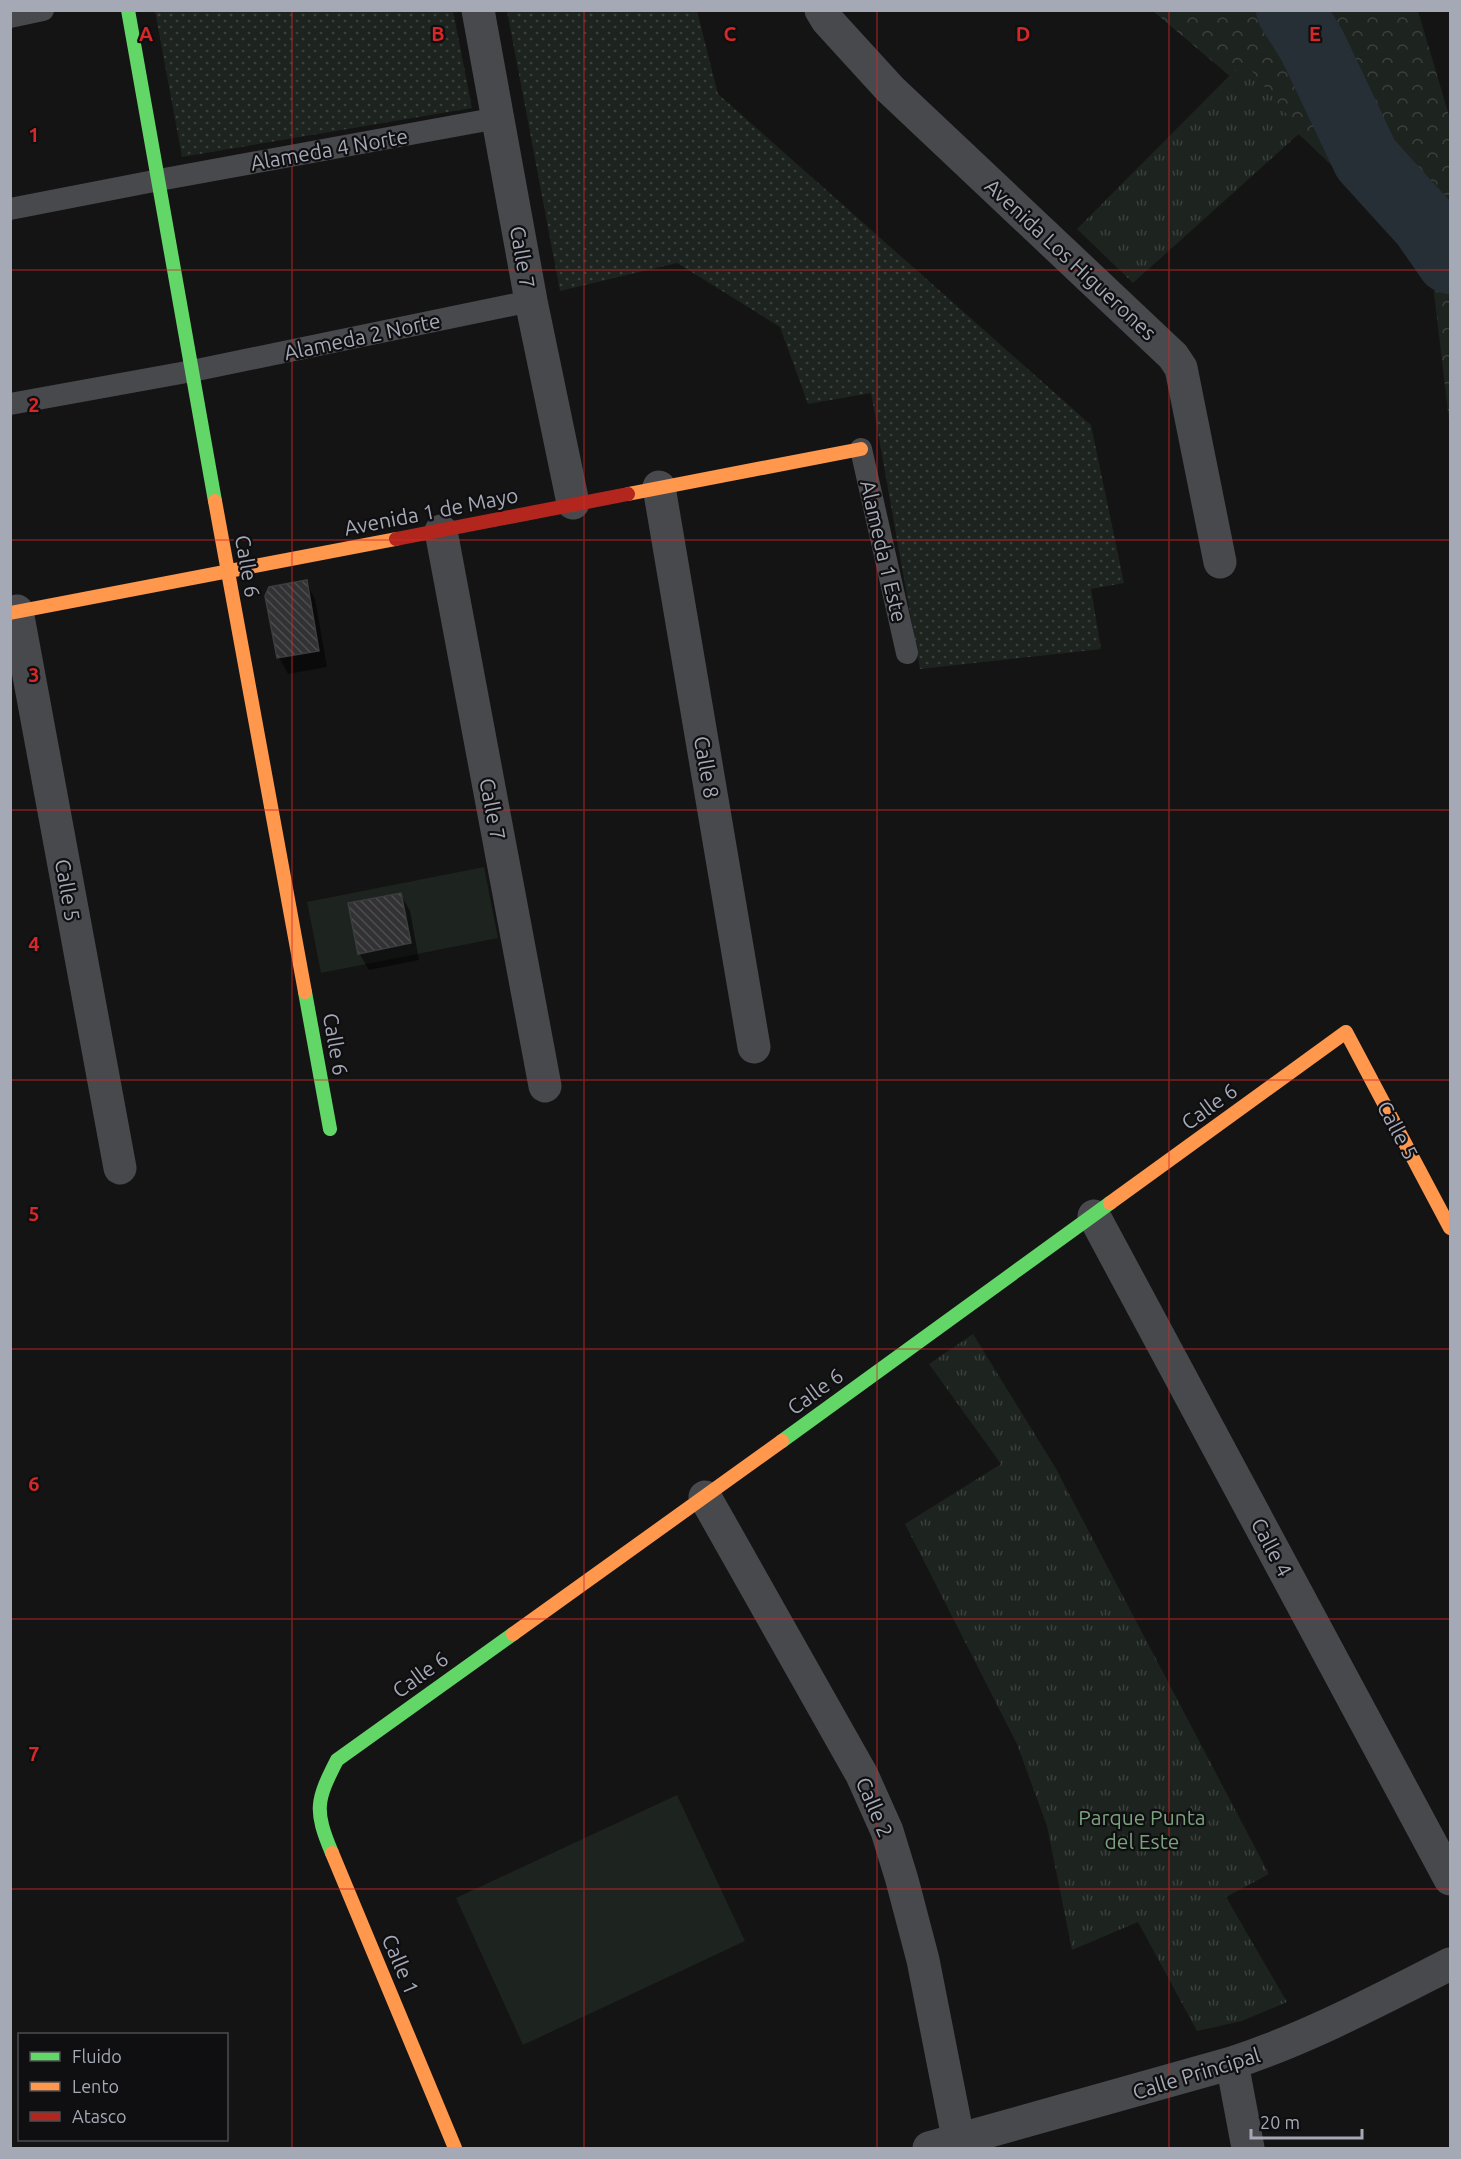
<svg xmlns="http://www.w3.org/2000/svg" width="1461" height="2159" font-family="Ubuntu,sans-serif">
	<defs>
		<pattern id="grass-dots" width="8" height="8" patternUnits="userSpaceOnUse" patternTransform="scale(1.5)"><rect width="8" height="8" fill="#1d231e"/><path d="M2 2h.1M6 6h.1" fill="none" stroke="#3b403c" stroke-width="1.8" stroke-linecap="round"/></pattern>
		<pattern id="forest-crowns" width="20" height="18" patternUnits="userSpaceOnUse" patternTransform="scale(1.5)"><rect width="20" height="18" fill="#1d231e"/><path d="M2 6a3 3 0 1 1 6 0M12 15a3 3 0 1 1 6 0" fill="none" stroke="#3b403c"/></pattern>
		<pattern id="park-tufts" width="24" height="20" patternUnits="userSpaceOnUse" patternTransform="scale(1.5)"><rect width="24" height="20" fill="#1d231e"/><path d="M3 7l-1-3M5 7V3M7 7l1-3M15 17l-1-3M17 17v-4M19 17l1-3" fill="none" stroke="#3b403c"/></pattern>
		<pattern id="building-back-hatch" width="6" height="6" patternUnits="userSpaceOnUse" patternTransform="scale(1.5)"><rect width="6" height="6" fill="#323234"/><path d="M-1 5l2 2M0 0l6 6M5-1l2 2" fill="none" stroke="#4d4d4f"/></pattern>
	</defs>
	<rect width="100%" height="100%" fill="#141414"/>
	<path fill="url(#grass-dots)" d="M155 11H453L472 108 182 157Z
		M507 11H697L718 94 1091 425 1124 583 1091 589 1101 649 920 669 871 393 808 404 780 327 677 263 560 291Z"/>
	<path fill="url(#forest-crowns)" d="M1153 11H1418L1450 119V428L1430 260 1304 139Z"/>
	<path fill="url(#park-tufts)" d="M1244 61 1301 132 1133 283 1077 229Z
		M973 1334 1055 1467 1269 1874 1226 1897 1287 2002 1242 2021 1197 2031 1138 1922 1072 1950 1047 1826 1017 1744 905 1524 1001 1464 929 1364Z"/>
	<path fill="#1d231e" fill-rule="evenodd" d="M484 867 498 938 321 973 307 902ZM401 893 411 943 358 954 349 903Z
		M677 1795 745 1941 523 2045 456 1898Z"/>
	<path fill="#0007" d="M306 582 315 599 327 667 288 674 279 657Z
		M401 895 410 911 419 960 369 970 359 953Z"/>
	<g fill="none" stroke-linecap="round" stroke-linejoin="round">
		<path stroke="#272f36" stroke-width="68" d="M1290 10 1312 45 1366 159 1425 224 1450 260"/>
	</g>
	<path fill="url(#building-back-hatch)" stroke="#3d3d40" stroke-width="1.5" d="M307 580 319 651 277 658 265 596 269 587Z
		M401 893 411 943 358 954 348 903Z"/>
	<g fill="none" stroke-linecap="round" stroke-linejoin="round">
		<path stroke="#48494d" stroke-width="22" d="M10 17 43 10
			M10 209 159 180 498 118
			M10 404 192 371 531 301
			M861 449 907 653"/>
		<path stroke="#48494d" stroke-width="33" d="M478 10 531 301 573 503
			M821 10 827 20 890 89 1173 356 1181 368 1220 562
			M659 487 754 1047
			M441 531 545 1086
			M17 611 120 1168
			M1094 1216 1450 1879
			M705 1497 862 1775 887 1831 902 1880 923 1960 960 2148
			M1232 2063 1248 2148
			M929 2148 1232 2063C1308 2038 1379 2000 1450 1964"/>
		<path stroke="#63d668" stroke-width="14" d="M128 10 215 501
			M305 992 330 1129
			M782 1441 1110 1203
			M332 1853C314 1810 316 1801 337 1760L513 1634"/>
		<path stroke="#ff974d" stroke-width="14" d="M628 494 861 449
			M215 501 305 992
			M10 613 396 539
			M1110 1203 1346 1032 1450 1228
			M513 1634 782 1441
			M332 1853 455 2148"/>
		<path stroke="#b3261e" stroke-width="14" d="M396 539 628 494"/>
	</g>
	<path fill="none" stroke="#d62828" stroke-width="1.5" stroke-opacity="0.55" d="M292 10V2148M584 10V2148M877 10V2148M1169 10V2148M10 270H1450M10 540H1450M10 810H1450M10 1080H1450M10 1349H1450M10 1619H1450M10 1889H1450"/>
	<g text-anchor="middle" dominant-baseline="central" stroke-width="4.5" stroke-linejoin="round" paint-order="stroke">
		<g font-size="21" fill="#a5a9b6" stroke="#0f0e10">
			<text transform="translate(329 149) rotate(-10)">Alameda 4 Norte</text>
			<text transform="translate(523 257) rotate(80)">Calle 7</text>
			<text transform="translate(1071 259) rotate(43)">Avenida Los Higuerones</text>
			<text transform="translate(362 336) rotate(-12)">Alameda 2 Norte</text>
			<text transform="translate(431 511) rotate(-11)">Avenida 1 de Mayo</text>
			<text transform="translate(884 551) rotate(77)">Alameda 1 Este</text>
			<text transform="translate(248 566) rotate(80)">Calle 6</text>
			<text transform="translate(707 767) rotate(80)">Calle 8</text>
			<text transform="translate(493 809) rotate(79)">Calle 7</text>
			<text transform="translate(68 890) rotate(80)">Calle 5</text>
			<text transform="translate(336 1044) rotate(80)">Calle 6</text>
			<text transform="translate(1209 1106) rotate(-36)">Calle 6</text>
			<text transform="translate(1398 1130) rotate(62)">Calle 5</text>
			<text transform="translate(815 1391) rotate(-36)">Calle 6</text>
			<text transform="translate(1272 1547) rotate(62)">Calle 4</text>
			<text transform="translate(420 1674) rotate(-36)">Calle 6</text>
			<text transform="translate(875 1807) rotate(67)">Calle 2</text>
			<text transform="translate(401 1964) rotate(67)">Calle 1</text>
			<text transform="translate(1196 2073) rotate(-17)">Calle Principal</text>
		</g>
		<g font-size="21" fill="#7ba27f" stroke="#0f0e10">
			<text x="1142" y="1817">Parque Punta<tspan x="1142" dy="24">del Este</tspan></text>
		</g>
	</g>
	<g font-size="20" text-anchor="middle" font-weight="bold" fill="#d62828" stroke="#0f0e10" stroke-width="4.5" stroke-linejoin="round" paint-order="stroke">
		<text x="146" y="41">A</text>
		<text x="438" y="41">B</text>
		<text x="730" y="41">C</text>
		<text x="1023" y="41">D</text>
		<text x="1315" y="41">E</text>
		<text x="34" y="142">1</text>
		<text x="34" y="412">2</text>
		<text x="34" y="682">3</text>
		<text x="34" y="951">4</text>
		<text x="34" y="1221">5</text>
		<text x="34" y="1491">6</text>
		<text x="34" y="1761">7</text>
	</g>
	<rect width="1461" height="2159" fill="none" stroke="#a5a9b6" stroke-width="24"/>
	<rect x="18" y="2033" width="210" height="108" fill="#0f0e10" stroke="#4b4c52" stroke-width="1.5"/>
	<rect x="30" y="2052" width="30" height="9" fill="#63d668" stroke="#4b4c52" stroke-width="1.5"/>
	<text x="72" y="2063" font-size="18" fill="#a5a9b6">Fluido</text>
	<rect x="30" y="2082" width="30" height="9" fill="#ff974d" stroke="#4b4c52" stroke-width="1.5"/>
	<text x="72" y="2093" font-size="18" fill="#a5a9b6">Lento</text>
	<rect x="30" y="2112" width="30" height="9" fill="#b3261e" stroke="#4b4c52" stroke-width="1.5"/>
	<text x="72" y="2123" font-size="18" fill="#a5a9b6">Atasco</text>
	<path d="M1251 2129v9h111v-9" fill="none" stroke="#a5a9b6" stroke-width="3"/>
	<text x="1260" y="2129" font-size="18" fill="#a5a9b6" stroke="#0f0e10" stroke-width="4.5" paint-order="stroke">20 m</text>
</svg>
